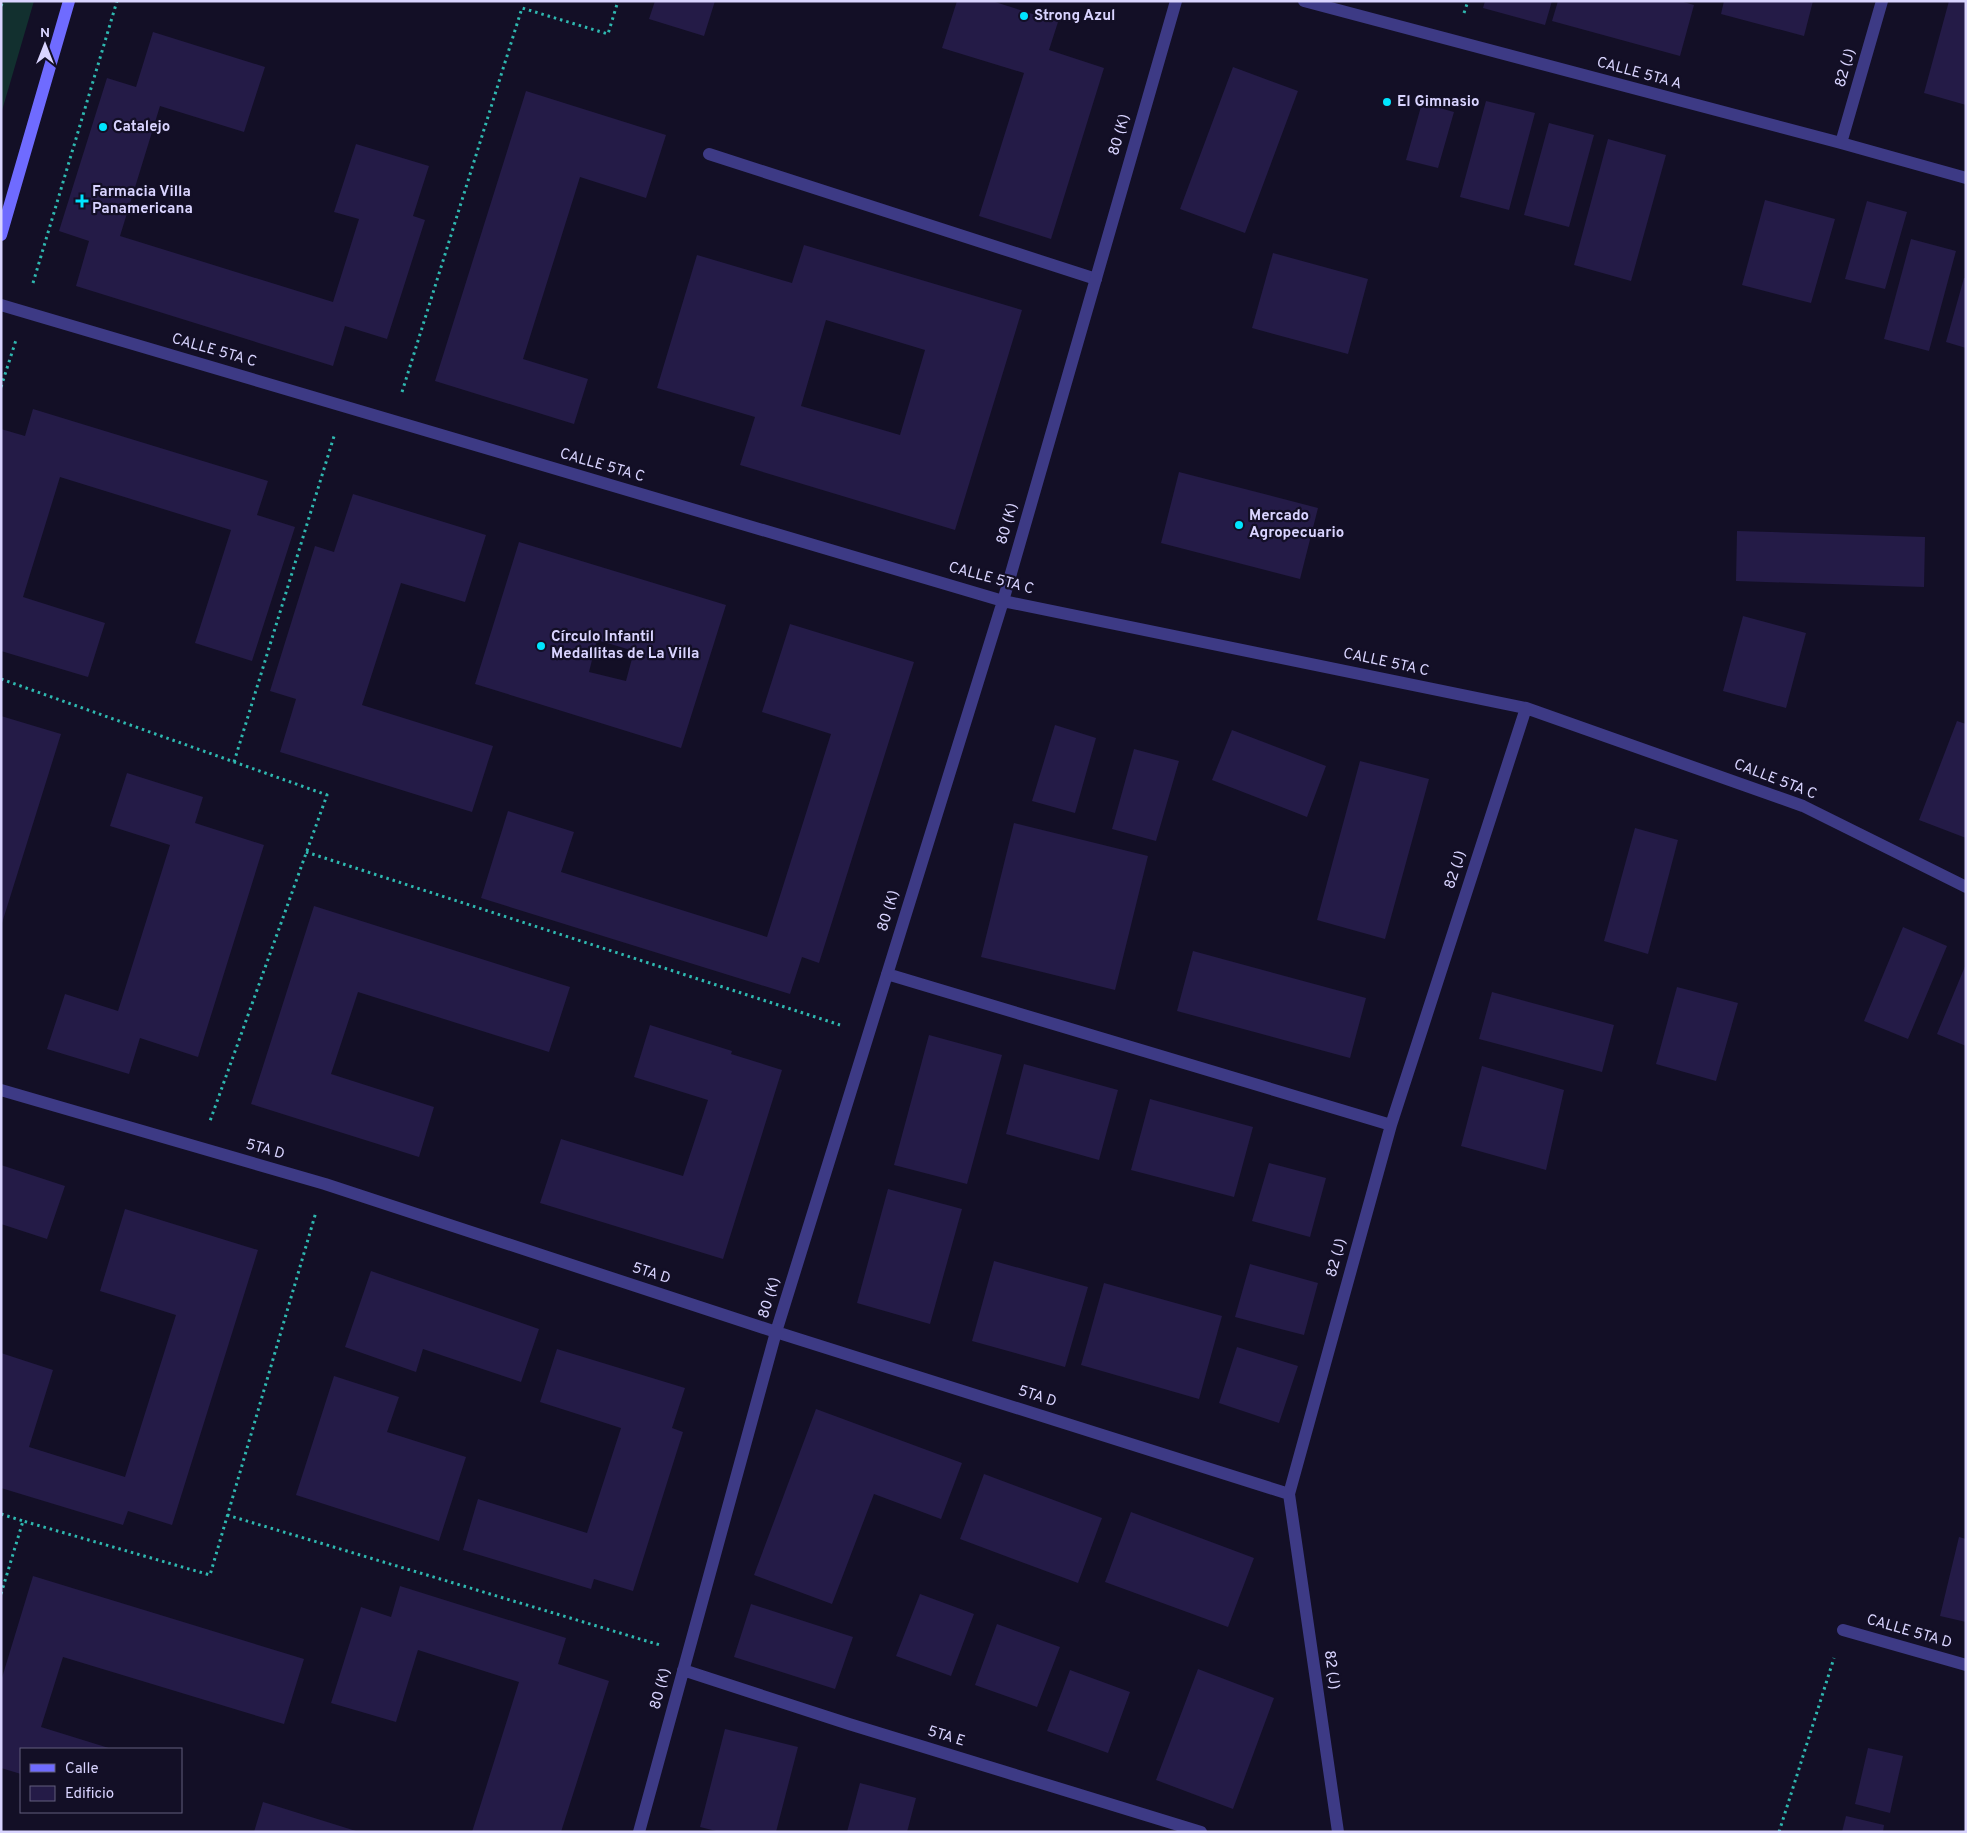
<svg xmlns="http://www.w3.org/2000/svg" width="1967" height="1833" font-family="Overpass,sans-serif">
	<rect width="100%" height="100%" fill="#130f26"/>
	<path fill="#12302f" d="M1 1H34L1 114Z"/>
	<path fill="#241b47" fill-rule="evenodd" d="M655 1H715L704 36 649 19Z
		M957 1H992L1058 22 1049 50 1104 68 1051 239 979 216 1024 73 942 48Z
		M1485 1H1552L1545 25 1483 8Z
		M1558 1H1680L1694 5 1680 56 1552 21Z
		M1724 1H1813L1804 36 1721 14Z
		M1949 1H1966V105L1924 93Z
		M153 32 265 67 244 132 160 106 120 236 333 302 359 219 334 212 356 144 429 166 413 216 425 220 387 339 345 326 333 366 76 286 89 241 59 231 107 78 136 87Z
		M1233 67 1298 91 1245 233 1180 209Z
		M526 91 666 135 646 198 580 177 523 359 588 379 574 424 435 381Z
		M1486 101 1535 113 1509 210 1460 197Z
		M1422 103 1454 112 1438 168 1406 160Z
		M1549 123 1594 135 1569 227 1524 215Z
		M1608 139 1666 155 1631 281 1574 265Z
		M1765 200 1835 219 1811 303 1742 285Z
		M1867 201 1907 212 1885 289 1845 279Z
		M1911 239 1956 251 1929 351 1884 339Z
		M804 245 1022 310 955 530 740 465 755 417 657 388 697 255 792 283ZM826 320 925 350 900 435 801 406Z
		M1273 253 1368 279 1348 354 1252 328Z
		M1964 278H1966V348L1946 342Z
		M33 409 268 481 257 515 295 527 252 661 195 643 231 530 60 477 23 597 105 623 88 677 1 651V429L25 436Z
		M1179 472 1318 508 1300 579 1161 543Z
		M353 494 486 535 465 602 401 583 362 705 493 746 472 812 280 752 296 699 270 691 315 546 334 552Z
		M1737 531 1925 537 1924 587 1736 581Z
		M519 542 726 605 681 748 475 684ZM597 640 634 651 626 681 589 672Z
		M1743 616 1806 633 1786 708 1723 691Z
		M790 624 914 662 819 963 802 957 790 994 481 898 508 811 574 832 561 872 767 937 831 734 762 712Z
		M1 716 61 734 2 923H1Z
		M1957 721 1966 724V838L1919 820Z
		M1055 725 1096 738 1075 813 1032 801Z
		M1232 730 1326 766 1307 817 1212 780Z
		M1134 749 1179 761 1156 841 1112 829Z
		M1360 761 1429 779 1385 939 1317 920Z
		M127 773 203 797 195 823 264 845 198 1057 140 1038 129 1074 47 1049 65 994 118 1011 170 845 110 826Z
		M1014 823 1148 856 1115 990 981 957Z
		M1635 828 1678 840 1648 954 1604 941Z
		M314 906 570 987 549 1052 358 992 331 1074 434 1107 419 1157 251 1104Z
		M1903 927 1947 946 1908 1039 1864 1021Z
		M1193 951 1366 998 1350 1058 1177 1011Z
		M1966 964V1046L1937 1034Z
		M1677 987 1738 1003 1716 1081 1656 1064Z
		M1492 992 1614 1025 1602 1072 1479 1039Z
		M650 1025 732 1051 731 1054 782 1070 723 1259 540 1203 561 1139 683 1176 708 1100 634 1077Z
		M929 1035 1002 1055 967 1184 894 1165Z
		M1024 1064 1118 1090 1099 1160 1006 1134Z
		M1482 1066 1564 1090 1546 1170 1461 1146Z
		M1150 1099 1253 1127 1234 1197 1131 1170Z
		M1269 1163 1326 1178 1310 1237 1252 1221Z
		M1 1165 65 1186 47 1239 1 1224Z
		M888 1189 962 1209 930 1324 857 1303Z
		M125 1209 258 1250 172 1525 128 1511 123 1525 1 1488V1353L53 1370 29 1447 125 1477 176 1315 100 1291Z
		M994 1261 1088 1287 1065 1367 972 1341Z
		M1250 1264 1318 1283 1304 1335 1235 1317Z
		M371 1271 539 1329 521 1382 423 1349 416 1372 345 1347Z
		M1104 1283 1222 1316 1199 1399 1081 1365Z
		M1237 1347 1298 1366 1279 1423 1219 1403Z
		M557 1349 685 1388 672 1428 683 1432 633 1591 594 1579 591 1589 463 1550 478 1499 587 1533 621 1428 540 1402Z
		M334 1376 399 1397 387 1432 466 1457 439 1541 296 1495Z
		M816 1409 962 1463 941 1519 874 1494 832 1604 754 1575Z
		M984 1474 1102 1518 1078 1583 960 1539Z
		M1131 1512 1254 1558 1228 1627 1105 1582Z
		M1959 1537 1966 1539V1622L1940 1616Z
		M33 1576 304 1659 284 1724 63 1657 41 1727 112 1749H21V1774L1 1768V1681Z
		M400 1586 566 1638 558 1664 609 1681 561 1832H472L519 1682 418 1650 396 1722 331 1703 361 1607 391 1617Z
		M920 1594 974 1614 951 1676 896 1656Z
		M751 1604 853 1637 835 1689 734 1657Z
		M997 1624 1060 1647 1037 1707 975 1685Z
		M1198 1669 1274 1698 1233 1809 1156 1780Z
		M1070 1670 1130 1692 1108 1753 1047 1731Z
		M725 1729 798 1747 776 1832H720L700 1827Z
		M1868 1748 1903 1756 1890 1813 1855 1804Z
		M860 1783 916 1798 907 1832H847Z
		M263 1802 356 1831V1832H254Z
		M1846 1816 1884 1825 1883 1832H1842Z"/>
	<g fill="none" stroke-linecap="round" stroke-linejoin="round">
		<path stroke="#2fb8b0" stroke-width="3" stroke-dasharray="2.5 4" stroke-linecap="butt" d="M1 6 3 1
			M1464 13 1468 1
			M33 283 117 1
			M1 387 16 340
			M402 392 522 8 608 34 618 1
			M1 679 327 795 210 1121
			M234 762 335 433
			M306 852 840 1025
			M1 1514 23 1521
			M227 1515 660 1645
			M1 1594 23 1521 210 1575 316 1212
			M1779 1832 1834 1658"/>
		<path stroke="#3d3a85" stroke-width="12" d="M709 154 1096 279"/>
		<path stroke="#3d3a85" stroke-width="12" d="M1304 1 1841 143 1966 178
			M1841 143 1882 1
			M1 305 1003 601 1526 708 1803 806 1966 887
			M887 974 1391 1125
			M1 1090 325 1184 776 1332 1289 1494
			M1843 1630 1966 1665
			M683 1670 849 1724 1201 1832
			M639 1832 776 1332 1003 601 1176 1
			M1338 1832 1289 1494 1391 1125 1526 708"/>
		<path stroke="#6f6bff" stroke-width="12" d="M1 235 69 1"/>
	</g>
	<g fill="#00e5ff" stroke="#130f26" stroke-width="2">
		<circle cx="1024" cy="16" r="5"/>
		<circle cx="1387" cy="102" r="5"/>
		<circle cx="103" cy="127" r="5"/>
		<path d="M79.5 193.5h5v5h5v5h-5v5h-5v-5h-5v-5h5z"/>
		<circle cx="1239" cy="525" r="5"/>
		<circle cx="541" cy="646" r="5"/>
	</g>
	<g text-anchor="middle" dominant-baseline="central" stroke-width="4.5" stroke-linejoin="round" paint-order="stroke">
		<g font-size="15" font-weight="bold" fill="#d9d4ff" stroke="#130f26" text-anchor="start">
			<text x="1034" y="16">Strong Azul</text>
			<text x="1397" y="102">El Gimnasio</text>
			<text x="113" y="127">Catalejo</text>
			<text x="92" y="192">Farmacia Villa<tspan x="92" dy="17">Panamericana</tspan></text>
			<text x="1249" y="516">Mercado<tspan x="1249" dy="17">Agropecuario</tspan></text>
			<text x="551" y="637">Círculo Infantil<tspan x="551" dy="17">Medallitas de La Villa</tspan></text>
		</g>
		<g font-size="15" fill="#d9d4ff" stroke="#130f26">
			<text transform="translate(1846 68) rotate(-74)">82 (J)</text>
			<text transform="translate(1639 74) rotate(15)">CALLE 5TA A</text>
			<text transform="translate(1120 135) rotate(-74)">80 (K)</text>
			<text transform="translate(214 351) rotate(16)">CALLE 5TA C</text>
			<text transform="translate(602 466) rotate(16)">CALLE 5TA C</text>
			<text transform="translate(1008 524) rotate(-74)">80 (K)</text>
			<text transform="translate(991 579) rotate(15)">CALLE 5TA C</text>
			<text transform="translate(1386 663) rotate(12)">CALLE 5TA C</text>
			<text transform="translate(1775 780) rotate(21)">CALLE 5TA C</text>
			<text transform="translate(1456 870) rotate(-72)">82 (J)</text>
			<text transform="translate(889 911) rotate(-73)">80 (K)</text>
			<text transform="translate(265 1150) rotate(16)">5TA D</text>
			<text transform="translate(1337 1258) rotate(-75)">82 (J)</text>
			<text transform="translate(651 1274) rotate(18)">5TA D</text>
			<text transform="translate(770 1298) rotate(-73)">80 (K)</text>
			<text transform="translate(1037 1397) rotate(18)">5TA D</text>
			<text transform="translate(1909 1632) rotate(16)">CALLE 5TA D</text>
			<text transform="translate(1331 1670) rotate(82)">82 (J)</text>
			<text transform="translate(661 1689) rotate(-75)">80 (K)</text>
			<text transform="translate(946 1737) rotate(17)">5TA E</text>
		</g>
	</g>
	<rect width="1967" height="1833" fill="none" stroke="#d9d4ff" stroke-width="5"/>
	<rect x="20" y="1748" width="162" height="65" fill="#130f26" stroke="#625e7d"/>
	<rect x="30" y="1764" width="25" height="8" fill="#6f6bff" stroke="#625e7d"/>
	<text x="65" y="1773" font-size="15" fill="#d9d4ff">Calle</text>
	<rect x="30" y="1786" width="25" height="15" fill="#241b47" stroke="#625e7d"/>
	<text x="65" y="1798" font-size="15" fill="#d9d4ff">Edificio</text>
	<g transform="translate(45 45)" stroke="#130f26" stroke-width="4" paint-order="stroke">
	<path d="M0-4L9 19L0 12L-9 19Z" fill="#d9d4ff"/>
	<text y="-8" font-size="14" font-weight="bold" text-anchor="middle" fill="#d9d4ff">N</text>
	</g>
</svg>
